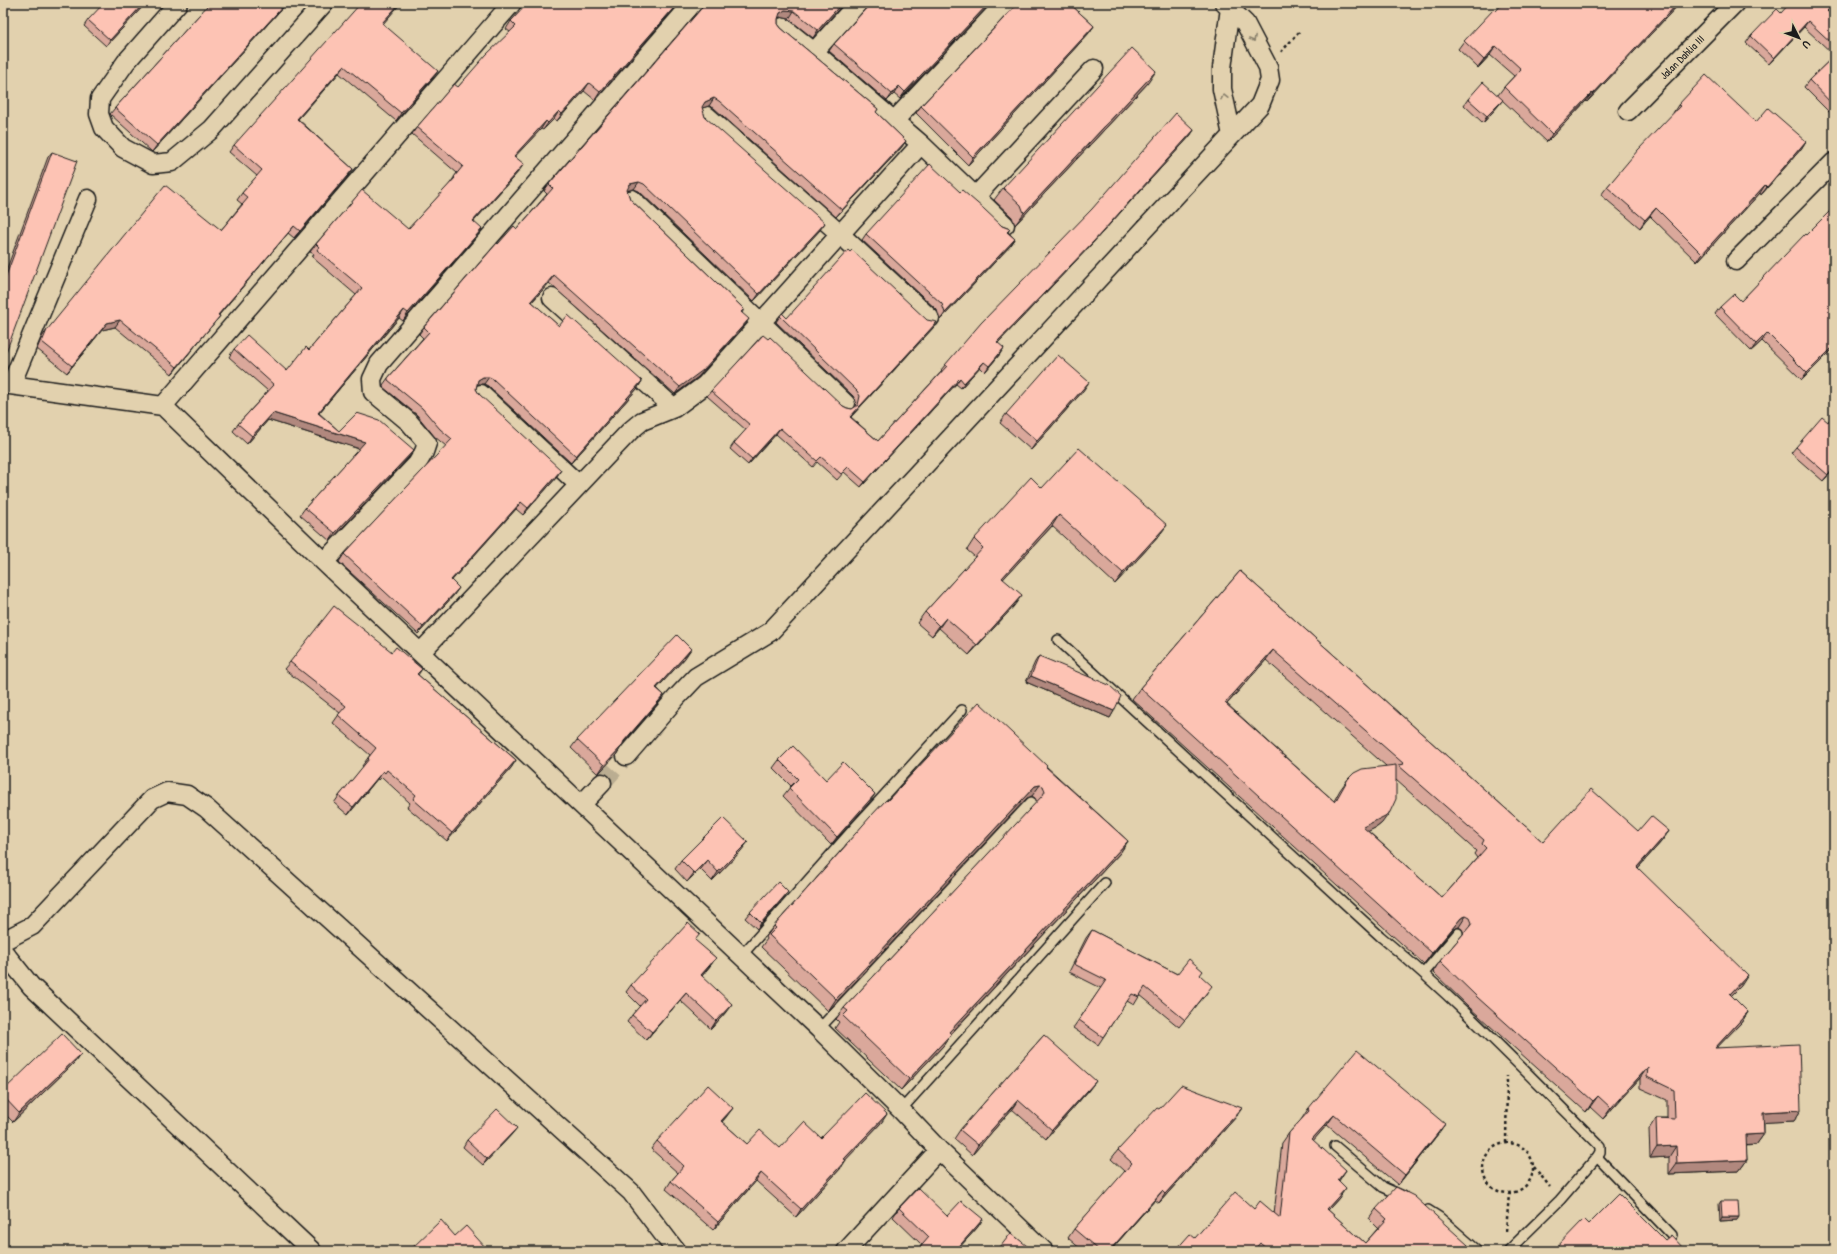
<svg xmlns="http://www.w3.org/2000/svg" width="1837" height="1254" font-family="'Patrick Hand',sans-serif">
	<rect width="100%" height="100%" fill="#e2d1ae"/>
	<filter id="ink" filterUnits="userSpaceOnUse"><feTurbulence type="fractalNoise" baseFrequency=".025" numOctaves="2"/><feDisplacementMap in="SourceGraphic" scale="8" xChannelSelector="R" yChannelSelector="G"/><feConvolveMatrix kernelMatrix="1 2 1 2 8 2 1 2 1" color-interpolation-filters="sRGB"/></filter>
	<g filter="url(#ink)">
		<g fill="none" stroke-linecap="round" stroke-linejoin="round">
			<path stroke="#baad91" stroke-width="18" stroke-dasharray="18 9" stroke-linecap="butt" d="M602 783 626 756"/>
			<defs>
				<path id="lane" d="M1058 640 1380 936C1458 1001 1528 1074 1600 1146V1152L1597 1157 1560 1200 1508 1251
					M742 955 857 825 962 710
					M1424 973 1458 933
					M819 1029 1031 802
					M901 1110 1105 883
					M1335 1146 1383 1187 1403 1196
					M1597 1157 1672 1235
					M1428 1210 1439 1217 1478 1251"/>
				<path id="street" d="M178 3 126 62 100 99 99 114 104 128 123 148 153 164 172 162 212 129 324 3
					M1230 8 1222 68V89L1232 135
					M783 27 814 52 921 144
					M814 52 858 3
					M1628 111 1735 3
					M707 116 840 234 930 318
					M893 122 1005 3
					M975 197 1094 69
					M632 199 846 404
					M1736 261 1834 162
					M552 298 674 408
					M3 384 163 406 324 562 819 1029 901 1110 939 1150 1044 1251
					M11 385 88 199
					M481 394 579 485
					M163 406 512 3
					M324 562 417 464 424 452 427 443 409 422 373 392 372 379 379 364 693 3
					M421 652 630 431 642 421 674 408 705 385 921 144 1005 225
					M626 756 677 697 696 677 770 632 1260 105 1270 80 1268 67 1245 23 1224 3
					M582 804 602 783
					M3 941 32 926 152 799 167 792 187 795 206 808 631 1192 676 1251
					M3 951 31 986 312 1251
					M846 1251 939 1150"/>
			</defs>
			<use href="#lane" stroke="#1c1c1c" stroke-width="12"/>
			<use href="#street" stroke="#1c1c1c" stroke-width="21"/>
			<path stroke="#1c1c1c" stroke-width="2.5" stroke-dasharray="3 3" stroke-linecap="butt" d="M1281 52 1300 31
				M1483 1168a25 25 0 1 1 50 0a25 25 0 1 1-50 0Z
				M1506 1143 1507 1076
				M1534 1167 1550 1187
				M1506 1231 1509 1194"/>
			<use href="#lane" stroke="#e2d1ae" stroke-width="9"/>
			<use href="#street" stroke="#e2d1ae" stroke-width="18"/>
		</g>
		<path fill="#daa89b" stroke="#1c1c1c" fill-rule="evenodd" d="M146 3 106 46 84 26 88 20Z
			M210 3H287L152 152 110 114 115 108Z
			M528 3H679L595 100 584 91 557 121 554 119 543 130 541 129 515 156 519 171 474 221 476 236 403 321 399 318 319 413 339 431 414 450 409 457 330 541 300 515 305 508 359 449 268 420 247 444 233 431 238 424 268 391 229 357 234 349 287 371 309 350 356 295 312 257 314 254 310 252 316 244 408 229 449 185 457 173 412 134 417 127 458 87 510 32 506 29 511 21Z
			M703 3H844L813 38 789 19 780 17 778 19V24L781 28 878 109 876 112 906 141 901 148 836 217 714 108 709 106 702 108 705 117 820 230 754 301 639 191 634 189 627 191 630 199 744 309 742 313 744 326 698 377 675 394 549 283 532 302 559 326 642 381 637 389 571 463 488 386 484 384H478L477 385 476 389 479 394 556 478 523 515 516 509 451 581 454 595 418 634 339 562 344 554 446 446 435 437 417 415 383 387V385L388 378 423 338 419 334 424 327 498 244 517 229 547 194 544 191 549 184 702 7 703 5Z
			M867 3H991L900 99 894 94 887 101 829 51 834 44 866 8Z
			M1014 3H1069L1094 26 1089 33 968 165 916 113 921 106 1013 8Z
			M1680 3 1587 102 1586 101 1547 142 1502 100 1498 106 1483 123 1464 105 1468 99 1498 95 1504 87 1514 76 1490 55 1478 68 1458 49 1464 41 1496 11Z
			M1834 3V5L1828 12 1834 18V55L1804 27 1769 64 1746 43 1751 36 1781 13Z
			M383 24 433 78 396 121 339 73 298 119 353 169 348 176 294 238 288 233 219 315 220 316 214 323 172 374 115 327 102 330 67 373 37 349 42 337 47 330 221 230 242 204 237 200 242 193 257 176 229 152 234 145Z
			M1834 56V117L1804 87 1809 80Z
			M1148 83 1015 225 1012 217 994 200 1003 188Z
			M1678 105 1756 122 1806 141 1801 149 1761 195 1760 193 1697 262 1650 216 1640 228 1601 195 1607 187 1674 113H1673Z
			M1194 130 1190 136 1090 246 998 343 1000 354 985 372 980 367 961 388 956 384 861 487 844 472 837 480 817 462 813 467 776 434 748 465 730 449 734 443 746 430 707 396 711 391 843 406 847 408 852 409 855 407 856 401 853 396 776 322 780 316 787 318 933 328 851 417 878 441 942 371 941 370 945 365Z
			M52 152 3 356V279L48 157Z
			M960 192 1002 226 1010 229 1008 232 1015 239 1011 245 940 320 937 310 862 240 866 234Z
			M1834 207V348L1802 380 1762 341 1751 351 1715 314 1720 307 1741 301 1806 235Z
			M1083 391 1031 450 1000 423 1006 414Z
			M1834 414V469L1823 481 1791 453 1796 447 1828 422Z
			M1042 488 1159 536 1115 584 1052 526 1003 579 1014 606 969 655 939 628 932 636 917 623 925 612 975 557 967 550 974 539Z
			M1240 571 1543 842 1638 831H1669L1661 842 1638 868 1741 986 1731 996 1748 1012 1741 1023 1717 1047 1801 1110 1794 1121 1764 1122V1134L1756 1145 1746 1146 1747 1160 1739 1171 1669 1174V1157L1650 1158 1649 1129 1656 1118H1667V1100L1640 1088V1078L1603 1119 1590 1107 1586 1112 1470 1008 1433 972 1440 961 1464 933 1462 929 1459 927 1453 929 1424 964 1132 699 1140 688ZM1266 660 1386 766 1348 779 1340 790 1334 801 1227 704ZM1396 780 1476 851 1474 854 1477 858 1442 898 1368 831 1377 827 1382 823Z
			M392 652 422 669 418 675 516 760 511 768 447 841 407 807 410 803 382 777 379 780 377 779 348 815 334 803 339 796 363 767 362 766 370 755 333 723 340 713 284 669 290 662Z
			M1039 656 1114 711 1110 718 1026 682 1035 662Z
			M685 658 657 688 664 695 658 703 623 744 616 755 598 774 571 748 577 740Z
			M779 760 826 780 869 803 831 845 783 796 791 786 773 768Z
			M1047 767 1128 841 1120 853 951 1034 943 1046 901 1090 835 1028 839 1022 836 1019 844 1008 1037 802 1035 798 1032 796 1027 798 828 1011 761 947 767 939 766 937 774 926 841 851 848 842 887 801Z
			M741 851 712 881 700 869 687 882 675 869 681 860Z
			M784 898 757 929 745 918 750 912Z
			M1092 930 1177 974 1200 976 1207 993 1179 1027 1140 995 1134 1005 1127 1001 1098 1045 1073 1028 1101 988 1069 972 1086 938Z
			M695 941 716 958 710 966 702 976 726 1012 711 1029 680 1000 646 1040 627 1022 632 1015 640 1006 626 992 631 985Z
			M1044 1035 1089 1090 1046 1139 1012 1109 972 1155 954 1139 960 1130Z
			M81 1054 74 1063 13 1122 3 1112V1091Z
			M1159 1109 1236 1117 1159 1203 1155 1200 1110 1251H1083L1068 1238 1074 1229 1125 1172 1111 1159 1118 1150Z
			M1308 1109 1438 1134 1398 1185 1327 1125 1313 1140 1339 1181V1198L1328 1210 1365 1243 1378 1228 1369 1219 1376 1209 1464 1251H1175L1195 1238 1254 1209 1274 1214 1282 1143 1289 1133 1301 1120Z
			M727 1116 722 1122 747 1144 780 1148 882 1122 845 1160 841 1168 796 1217 756 1181 713 1230 666 1189 671 1181 678 1173 651 1149 657 1141Z
			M512 1134 483 1165 463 1147 467 1140Z
			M1721 1201 1737 1220 1720 1221 1719 1204Z
			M899 1208 947 1216 983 1219 977 1228 956 1251H917L922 1245 893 1217Z"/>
		<path fill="#b1887e" stroke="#1c1c1c" d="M144 3H146L106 46 110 40Z
			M286 3H287L152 152 157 145Z
			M400 3H401L377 31 382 23Z
			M678 3H679L595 100 600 92Z
			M842 3H844L813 38 818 30Z
			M989 3H991L900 99 905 92Z
			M1678 3H1680L1587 102 1593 94Z
			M1834 4V5L1823 17 1827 11Z
			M785 10 794 11 789 19 780 17 775 20 780 13Z
			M1808 21 1804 27 1769 64 1774 58Z
			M1094 26 1089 33 968 165 973 157Z
			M1496 46 1490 55 1478 68 1484 60Z
			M344 66 339 73 292 126 297 119Z
			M438 71 433 78 396 121 401 113Z
			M1156 71 1148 83 1015 225 1024 213Z
			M589 83 584 91 557 121 562 114Z
			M899 86 894 94 887 101 892 94Z
			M1592 93 1586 101 1547 142 1552 134Z
			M714 98 709 106 699 109 705 102Z
			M1503 100 1498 106 1483 123 1487 116Z
			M559 111 554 119 543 130 548 123Z
			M546 121 541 129 509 163 514 156Z
			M1194 130 1190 136 1090 246 993 348 997 342Z
			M906 141 901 148 836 217 842 210Z
			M1806 141 1801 149 1761 195 1767 187Z
			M524 164 519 171 468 228 473 221Z
			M353 169 348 176 294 238 300 231Z
			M639 182 634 189 625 191 630 184Z
			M1765 185 1760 193 1697 262 1702 254Z
			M1656 208 1650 216 1640 228 1645 220Z
			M825 223 820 230 754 301 759 294Z
			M294 226 288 233 213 322 218 315Z
			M482 229 476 236 403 321 408 313Z
			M1015 239 1011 245 940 320 945 313Z
			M554 275 549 283 526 308 531 301Z
			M404 310 399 318 313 420 318 413Z
			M220 316 214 323 172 374 177 367Z
			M749 319 744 326 698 377 675 394 680 387Z
			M120 320 115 327 102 330 67 373 72 366 107 323Z
			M937 322 933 328 846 422 850 417Z
			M1767 333 1762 341 1751 351 1756 344Z
			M1834 346V348L1802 380 1807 373Z
			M1004 348 1000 354 985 372 989 366Z
			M3 351 6 352 3 356Z
			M984 362 980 367 961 388 964 383Z
			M483 377H489L484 384H478L473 387 478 380Z
			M960 378 956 384 861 487 865 482Z
			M642 381 637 389 571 463 576 456Z
			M1089 382 1083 391 1031 450 1037 441Z
			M273 413 365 442 360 449 268 420 247 444 252 436Z
			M780 428 776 434 748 465 752 459Z
			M414 450 409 457 330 541 335 533Z
			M1834 468V469L1823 481 1828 475Z
			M561 470 556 478 523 515 528 508Z
			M521 502 516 509 446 587 451 580Z
			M1059 515 1052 526 995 588 1002 578Z
			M1167 525 1159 536 1115 584 1123 573Z
			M459 588 454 595 418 634 423 627Z
			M1022 595 1014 606 969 655 977 645Z
			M946 618 939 628 932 636 939 626Z
			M691 649 685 658 650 696 656 688Z
			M1273 650 1266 660 1218 714 1225 703Z
			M1031 676 1114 711 1110 718 1026 682Z
			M664 695 658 703 618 749 624 741Z
			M622 746 616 755 598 774 604 765Z
			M516 760 511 768 447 841 452 833Z
			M383 771 377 779 348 815 353 807Z
			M1040 785 1032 796 1027 798 828 1011 836 999 1035 786Z
			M875 794 869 803 831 845 837 837Z
			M1390 812 1382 823 1377 827 1355 838 1363 827Z
			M1669 831 1661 842 1630 877 1637 867Z
			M1128 841 1120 853 941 1044 949 1032Z
			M748 842 741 851 712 881 718 872Z
			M707 860 700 869 687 882 694 873Z
			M788 892 784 898 757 929 761 923Z
			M1466 916 1459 927 1453 929 1424 964 1432 953 1461 918Z
			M716 958 710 966 696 983 701 975Z
			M1748 975 1741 986 1722 1005 1730 994Z
			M686 993 680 1000 646 1040 652 1032Z
			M732 1004 726 1012 711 1029 716 1021Z
			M1748 1012 1741 1023 1707 1058 1715 1048Z
			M951 1034 943 1046 901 1090 909 1079Z
			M81 1054 74 1063 13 1122 19 1113Z
			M1648 1067 1640 1078 1603 1119 1611 1108Z
			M1096 1081 1089 1090 1046 1139 1052 1130Z
			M1598 1096 1590 1107 1586 1112 1593 1101Z
			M1018 1100 1012 1109 972 1155 978 1145Z
			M733 1108 727 1116 715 1129 721 1121Z
			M1242 1108 1236 1117 1159 1203 1165 1194Z
			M1801 1110 1794 1121 1755 1123 1763 1112Z
			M887 1114 882 1122 839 1167 844 1159Z
			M1334 1115 1327 1125 1305 1150 1312 1139Z
			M1445 1124 1438 1134 1398 1185 1405 1175Z
			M517 1128 512 1134 483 1165 487 1159Z
			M1764 1134 1756 1145 1738 1146 1746 1135Z
			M1676 1146 1669 1157 1650 1158 1657 1147Z
			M846 1160 841 1168 796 1217 801 1209Z
			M1747 1160 1739 1171 1669 1174 1677 1163Z
			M1346 1170 1339 1181 1330 1191 1338 1180Z
			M761 1173 756 1181 713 1230 718 1222Z
			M1346 1188 1339 1198 1320 1219 1327 1209Z
			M1162 1191 1155 1200 1110 1251H1109Z
			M1722 1217H1739L1737 1220 1720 1221Z
			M983 1219 977 1228 956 1251H955Z"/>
		<path fill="#fdc3b4" stroke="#1c1c1c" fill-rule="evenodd" d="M104 3H144L110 40 88 20Z
			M210 3H286L157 145 115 108Z
			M361 3H400L382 23 438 71 401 113 344 66 297 119 353 169 300 231 294 226 218 315 220 316 177 367 120 320 107 323 72 366 42 342 47 330 165 185 221 230 248 198 242 193 262 170 234 145Z
			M528 3H678L600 92 589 83 562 114 559 111 548 123 546 121 514 156 524 164 473 221 482 229 408 313 404 310 318 413 339 431 357 413 379 420 414 450 335 533 305 508 365 442 273 413 252 436 238 424 274 385 234 349 247 335 287 371 306 347 309 350 362 288 317 250 319 247 316 244 362 190 408 229 455 178 454 177 463 166 417 127 454 84 458 87 486 55 516 26 511 21Z
			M706 3H842L818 30 794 11 785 10 780 13 778 19V24L781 28 878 109 876 112 906 141 842 210 719 101 714 98 705 102 702 107 705 117 825 223 759 294 644 184 639 182 630 184 627 190 630 199 744 309 741 312 749 319 703 370 680 387 554 275 531 301 559 326 568 315 642 381 576 456 493 379 489 377H483L478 380 476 389 479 394 561 470 528 508 521 502 451 580 459 588 423 627 344 554 452 439 440 429 422 408 388 380V378L429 332 424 327 497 243 498 244 514 226 517 229 553 188 549 184Z
			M871 3H989L905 92 899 86 892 94 834 44Z
			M1018 3H1069L1094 26 973 157 921 106Z
			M1503 3H1678L1593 94 1592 93 1552 134 1504 87 1521 69 1496 46 1484 60 1464 41 1494 9 1496 11Z
			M1790 3H1834V4L1827 11 1834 17V45L1808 21 1774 58 1751 36 1777 9 1781 13Z
			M1132 48 1156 71 1024 213 1021 205 1003 188Z
			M1834 56V106L1809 80Z
			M1706 75 1756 122 1768 108 1806 141 1767 187 1765 185 1702 254 1656 208 1645 220 1607 187 1638 150 1680 106 1678 105Z
			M1483 82 1503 100 1487 116 1468 99Z
			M1176 113 1194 130 1094 241 997 342 1004 348 989 366 984 362 964 383 960 378 865 482 848 467 841 474 821 457 817 461 780 428 752 459 734 443 750 425 711 391 763 335 768 339 770 337 843 406 847 408 852 409 858 405 860 396 857 391 780 316 782 313 787 318 848 250 850 252 852 250 927 320 937 322 850 417 878 441 947 366 945 365 981 323 1092 209Z
			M52 152 77 161 6 352 3 351V284Z
			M930 164 960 192 962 190 984 209 1002 226 1010 229 1007 232 1015 239 945 313 942 304 866 234Z
			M1834 207V346L1807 373 1767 333 1756 344 1720 307 1734 294 1741 301 1805 234 1806 235Z
			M1058 355 1089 382 1037 441 1006 414Z
			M1834 414V468L1828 475 1796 447 1822 417 1828 422Z
			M1079 448 1167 525 1123 573 1059 515 1002 578 1022 595 977 645 946 618 939 626 925 612 983 548 974 539 1031 477 1042 488Z
			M1240 571 1543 842 1591 789 1638 831 1651 816 1669 831 1637 867 1748 975 1730 994 1748 1012 1715 1048 1799 1044 1801 1110 1763 1112 1764 1134 1746 1135 1747 1160 1677 1163 1676 1146 1657 1147 1656 1118 1675 1119 1674 1090 1647 1077 1648 1067 1611 1108 1598 1096 1593 1101 1477 997 1440 961 1470 926 1472 923 1470 918 1466 916 1461 918 1432 953 1140 688ZM1273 650 1404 764 1398 765 1484 840 1482 844 1486 848 1442 898 1363 827 1385 816 1390 812 1396 799V765L1362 769 1354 773 1348 779 1335 802 1225 703Z
			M334 606 392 652 396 647 422 669 417 674 516 760 452 833 413 799 416 795 387 770 385 773 383 771 353 807 339 796 369 759 368 758 376 748 338 715 346 706 290 662Z
			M677 635 691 649 656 688 664 695 624 741 622 746 604 765 577 740Z
			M1039 656 1109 685 1121 696 1114 711 1031 676Z
			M979 702 1047 766 1046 767 1128 841 949 1032 951 1034 909 1079 843 1016 848 1011 844 1008 1043 795 1045 791 1043 786 1040 785 1035 786 836 999 769 935 776 928 774 926 848 843V842L870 817 886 800 887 801Z
			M793 746 826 780 843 762 875 794 837 837 789 788 798 779 779 760Z
			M723 818 748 842 718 872 707 860 694 873 681 860Z
			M778 882 788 892 761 923 750 912Z
			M688 923 700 934 695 940 716 958 701 975 732 1004 716 1021 686 993 652 1032 632 1015 646 999 631 985Z
			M1092 930 1177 974 1189 959 1203 971 1200 975 1212 986 1185 1020 1145 987 1139 997 1132 994 1103 1037 1079 1020 1106 980 1074 964Z
			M62 1034 81 1054 19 1113 3 1096V1091Z
			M1044 1035 1096 1081 1052 1130 1018 1100 978 1145 960 1130Z
			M1357 1050 1445 1124 1405 1175 1334 1115 1312 1139 1346 1170 1338 1180 1346 1188 1327 1209 1365 1243 1387 1219 1376 1209 1396 1187 1414 1196 1468 1245 1463 1251H1269L1260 1243 1253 1251H1175L1190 1234 1195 1238 1235 1192 1254 1209 1260 1201 1280 1218 1289 1133 1309 1111 1308 1109Z
			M708 1085 733 1108 721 1121 747 1144 760 1130 780 1148 804 1122 821 1138 865 1093 887 1114 844 1159 846 1160 801 1209 761 1173 718 1222 671 1181 684 1166 657 1141Z
			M1181 1085 1242 1108 1165 1194 1162 1191 1109 1251H1100L1074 1229 1132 1163 1118 1150 1157 1108 1159 1109Z
			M497 1109 517 1128 487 1159 467 1140Z
			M918 1188 947 1216 961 1201 983 1219 955 1251H917L929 1237 899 1208Z
			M1619 1194 1665 1240 1671 1235 1685 1250 1684 1251H1553L1584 1219 1589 1224Z
			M1721 1201H1738L1739 1217H1722Z
			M441 1220 455 1236 466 1226 486 1248 483 1251H409Z
			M1011 1233 1027 1246 1024 1251H997Z
			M888 1249 891 1251H886Z"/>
		<defs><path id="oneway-chevron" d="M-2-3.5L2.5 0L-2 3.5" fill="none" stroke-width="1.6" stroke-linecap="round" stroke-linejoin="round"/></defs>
		<g stroke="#89806c">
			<use href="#oneway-chevron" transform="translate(1253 39) rotate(62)"/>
			<use href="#oneway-chevron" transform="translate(1224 97) rotate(-102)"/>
		</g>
	</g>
	<g text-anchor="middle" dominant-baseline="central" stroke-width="3" stroke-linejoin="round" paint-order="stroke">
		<g font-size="11" fill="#1c1c1c" stroke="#e2d1ae">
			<text transform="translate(1682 57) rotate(-45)">Jalan Dahlia III</text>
		</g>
	</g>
	<rect width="1837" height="1254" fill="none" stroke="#e2d1ae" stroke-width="16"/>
	<rect x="8" y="8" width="1821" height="1238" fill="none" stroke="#1c1c1c" stroke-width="1.5" filter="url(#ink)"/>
	<g transform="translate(1799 38) rotate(132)" stroke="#e2d1ae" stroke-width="3" paint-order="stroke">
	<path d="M0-3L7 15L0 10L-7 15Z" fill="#1c1c1c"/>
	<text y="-6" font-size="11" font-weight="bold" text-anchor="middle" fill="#1c1c1c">U</text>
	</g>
</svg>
